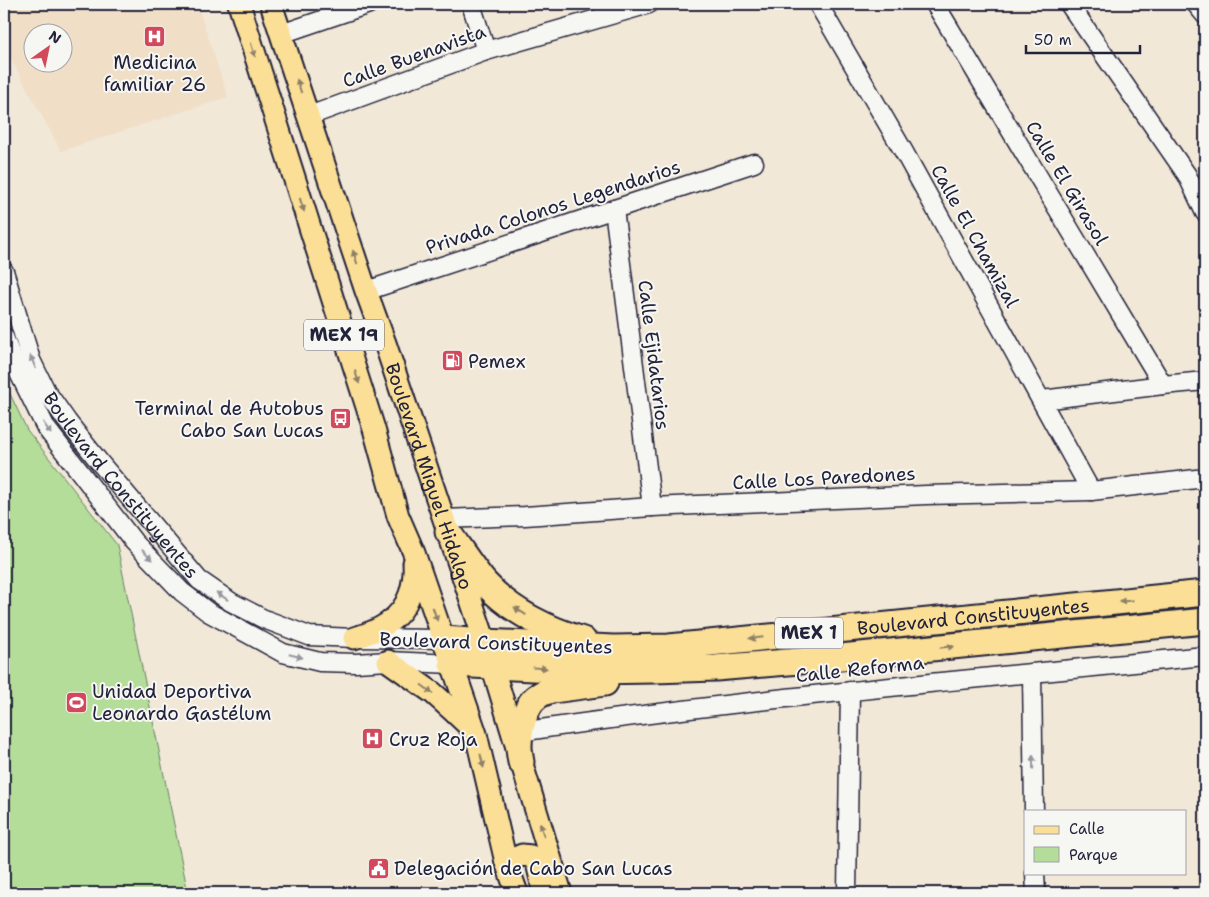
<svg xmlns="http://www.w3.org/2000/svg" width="1209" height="897" font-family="'Shantell Sans',sans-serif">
	<rect width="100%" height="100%" fill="#f2e8d8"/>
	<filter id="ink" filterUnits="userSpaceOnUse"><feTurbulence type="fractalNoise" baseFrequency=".02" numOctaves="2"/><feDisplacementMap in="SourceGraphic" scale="10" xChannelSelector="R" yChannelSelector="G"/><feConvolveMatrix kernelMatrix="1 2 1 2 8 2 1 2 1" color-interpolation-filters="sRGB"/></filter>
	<g filter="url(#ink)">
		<path fill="#f0dec6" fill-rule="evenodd" d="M4 4H197L228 97 61 151 4 46ZM32 32H62V62H32Z"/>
		<path fill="#b3dd99" stroke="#6a806a" d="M4 381 27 430 117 545 188 893H4Z"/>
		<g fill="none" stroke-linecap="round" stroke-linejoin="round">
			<defs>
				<g id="minor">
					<path d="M471 4 486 51"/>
					<path d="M818 4 904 152 1091 491"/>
					<path d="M935 4 1163 385"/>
					<path d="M1069 4 1187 175 1205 213"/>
					<path d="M1196 4 1205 15"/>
					<path d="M281 34 369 4"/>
					<path d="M309 116 486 51 649 4"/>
					<path d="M614 209 652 507"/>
					<path id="s1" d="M4 271 31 360 46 391 67 421 101 464 199 580 231 602 264 619 309 636 354 638 443 639"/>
					<path d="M366 291 754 163"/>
					<path d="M4 337 14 363 46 428 134 542 182 592 208 612 283 653 320 662 356 663 388 661 452 664"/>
					<path d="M1042 400 1163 385 1205 381"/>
					<path d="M444 519 525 516 652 507 926 495 1091 491 1205 478"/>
					<path d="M1032 674 1034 811"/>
					<path d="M520 732C747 698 977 679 1205 656"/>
					<path d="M1035 873 1036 893"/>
					<path d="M847 893 850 691"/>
				</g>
				<g id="major">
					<path d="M239 4 374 429 398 516 414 553 476 734 506 862 517 893"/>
					<path id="s2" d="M271 4 366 291 385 343 485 642 561 893"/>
					<path d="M354 638C379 631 401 620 410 594 413 584 415 574 414 563"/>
					<path d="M388 661 433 693 453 711 473 730"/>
					<path d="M506 862 522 855 531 856 537 863 544 893"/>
				</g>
				<g id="highway">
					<path d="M448 532C460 549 471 566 484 582 509 610 547 629 583 640"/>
					<path id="s3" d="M443 639 485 642 614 648 669 647 1205 593"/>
					<path d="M452 664 595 671 654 670 716 668 800 661 1205 621"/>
					<path d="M521 762C520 757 519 751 519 746 519 731 525 704 538 696 542 693 548 691 553 690L605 683"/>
				</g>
			</defs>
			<use href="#minor" stroke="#22223b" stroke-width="21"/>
			<use href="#major" stroke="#22223b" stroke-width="25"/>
			<use href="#highway" stroke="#22223b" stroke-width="29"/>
			<use href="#minor" stroke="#f6f6f2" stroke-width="18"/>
			<use href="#major" stroke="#fbdf96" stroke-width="21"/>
			<use href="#highway" stroke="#fbdf96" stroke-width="25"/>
		</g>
		<defs><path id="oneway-solid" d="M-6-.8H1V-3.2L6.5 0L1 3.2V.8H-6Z" transform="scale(1.25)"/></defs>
		<g fill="#8e8068">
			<use href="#oneway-solid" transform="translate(253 50) rotate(73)"/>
			<use href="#oneway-solid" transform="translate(299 86) rotate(-108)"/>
			<use href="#oneway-solid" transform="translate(302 205) rotate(72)"/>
			<use href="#oneway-solid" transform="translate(355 257) rotate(-108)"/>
			<use href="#oneway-solid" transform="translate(357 377) rotate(72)"/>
			<use href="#oneway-solid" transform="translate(1126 601) rotate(174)"/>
			<use href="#oneway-solid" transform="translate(520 611) rotate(-147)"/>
			<use href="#oneway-solid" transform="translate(435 614) rotate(71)"/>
			<use href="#oneway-solid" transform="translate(756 638) rotate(174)"/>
			<use href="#oneway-solid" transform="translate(947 647) rotate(-6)"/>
			<use href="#oneway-solid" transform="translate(540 668) rotate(3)"/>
			<use href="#oneway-solid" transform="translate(427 689) rotate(37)"/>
			<use href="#oneway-solid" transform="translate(482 761) rotate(77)"/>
			<use href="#oneway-solid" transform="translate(542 830) rotate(-107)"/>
		</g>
		<g fill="#9797a0">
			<use href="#oneway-solid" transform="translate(33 362) rotate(-112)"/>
			<use href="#oneway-solid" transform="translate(47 428) rotate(57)"/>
			<use href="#oneway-solid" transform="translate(147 555) rotate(46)"/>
			<use href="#oneway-solid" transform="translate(222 596) rotate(-146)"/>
			<use href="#oneway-solid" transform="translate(296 656) rotate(14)"/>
			<use href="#oneway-solid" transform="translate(1033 762) rotate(-91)"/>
		</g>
	</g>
	<defs>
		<symbol id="hospital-square" viewBox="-11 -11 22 22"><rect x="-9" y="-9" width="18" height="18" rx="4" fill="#d1495b" stroke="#f6f6f2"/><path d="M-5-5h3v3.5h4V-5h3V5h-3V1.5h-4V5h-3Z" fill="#fff"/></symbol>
		<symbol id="fuel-square" viewBox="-11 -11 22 22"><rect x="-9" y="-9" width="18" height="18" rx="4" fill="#d1495b" stroke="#f6f6f2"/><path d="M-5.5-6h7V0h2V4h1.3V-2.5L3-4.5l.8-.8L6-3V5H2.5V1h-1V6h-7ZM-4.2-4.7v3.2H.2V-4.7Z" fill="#fff"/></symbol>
		<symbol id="bus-square" viewBox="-11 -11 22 22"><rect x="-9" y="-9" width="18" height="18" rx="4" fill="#d1495b" stroke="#f6f6f2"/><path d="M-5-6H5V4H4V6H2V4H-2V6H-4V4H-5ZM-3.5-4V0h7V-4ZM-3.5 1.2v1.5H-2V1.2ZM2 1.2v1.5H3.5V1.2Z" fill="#fff"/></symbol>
		<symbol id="stadium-square" viewBox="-11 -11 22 22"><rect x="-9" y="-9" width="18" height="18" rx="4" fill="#d1495b" stroke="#f6f6f2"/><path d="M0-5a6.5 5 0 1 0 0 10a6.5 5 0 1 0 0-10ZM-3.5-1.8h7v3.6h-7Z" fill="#fff"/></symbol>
		<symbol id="civic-square" viewBox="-11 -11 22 22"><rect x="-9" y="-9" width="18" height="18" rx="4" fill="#d1495b" stroke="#f6f6f2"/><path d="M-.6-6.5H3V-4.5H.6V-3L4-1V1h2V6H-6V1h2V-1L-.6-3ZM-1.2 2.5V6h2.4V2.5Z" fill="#fff"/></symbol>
	</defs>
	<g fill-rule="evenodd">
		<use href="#hospital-square" x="142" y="24" width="25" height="25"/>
		<use href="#fuel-square" x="440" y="348" width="25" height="25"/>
		<use href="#bus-square" x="328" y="406" width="25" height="25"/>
		<use href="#stadium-square" x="64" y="690" width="25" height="25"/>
		<use href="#hospital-square" x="360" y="726" width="25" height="25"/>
		<use href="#civic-square" x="366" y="856" width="25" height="25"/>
	</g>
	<g text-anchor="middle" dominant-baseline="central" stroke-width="4" stroke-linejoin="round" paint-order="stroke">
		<g fill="#f6f6f2" stroke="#626272" stroke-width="1">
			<rect x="304" y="319.5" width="80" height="31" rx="4"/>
			<rect x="775" y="617.5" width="68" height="31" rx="4"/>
		</g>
		<g font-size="18" font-weight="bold" fill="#22223b">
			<text x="344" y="335">MEX 19</text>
			<text x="809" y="633">MEX 1</text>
		</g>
		<g font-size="19" fill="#22223b" stroke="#f6f6f2">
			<text transform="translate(414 56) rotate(-20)">Calle Buenavista</text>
			<text transform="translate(1067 183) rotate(59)">Calle El Girasol</text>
			<text transform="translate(553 207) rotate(-18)">Privada Colonos Legendarios</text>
			<text transform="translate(975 236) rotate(61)">Calle El Chamizal</text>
			<text transform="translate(654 355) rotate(83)">Calle Ejidatarios</text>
			<text stroke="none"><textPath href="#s2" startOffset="498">Boulevard Miguel Hidalgo</textPath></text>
			<text transform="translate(824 478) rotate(-3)">Calle Los Paredones</text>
			<text stroke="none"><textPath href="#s1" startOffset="248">Boulevard Constituyentes</textPath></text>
			<text stroke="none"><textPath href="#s3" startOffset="532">Boulevard Constituyentes</textPath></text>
			<text transform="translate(496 643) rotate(2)">Boulevard Constituyentes</text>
			<text transform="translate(860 669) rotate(-6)">Calle Reforma</text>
		</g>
		<g font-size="19" fill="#22223b" stroke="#f6f6f2" text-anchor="start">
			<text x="155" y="62" text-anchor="middle">Medicina<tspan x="155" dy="22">familiar 26</tspan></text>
			<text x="468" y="361">Pemex</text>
			<text x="324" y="408" text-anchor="end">Terminal de Autobus<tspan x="324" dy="22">Cabo San Lucas</tspan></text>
			<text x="92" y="691">Unidad Deportiva<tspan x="92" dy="22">Leonardo Gastélum</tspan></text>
			<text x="389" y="739">Cruz Roja</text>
			<text x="394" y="868">Delegación de Cabo San Lucas</text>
		</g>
	</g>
	<rect width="1209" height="897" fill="none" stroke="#f6f6f2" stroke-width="20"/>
	<rect x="10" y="10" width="1189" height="877" fill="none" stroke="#22223b" stroke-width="2" filter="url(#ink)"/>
	<rect x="1024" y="810" width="162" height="65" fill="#f6f6f2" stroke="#a1a1a9"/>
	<rect x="1034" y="826" width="25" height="8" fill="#fbdf96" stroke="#a1a1a9"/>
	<text x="1069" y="834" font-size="15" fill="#22223b">Calle</text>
	<rect x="1034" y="847" width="25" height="15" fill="#b3dd99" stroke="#a1a1a9"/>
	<text x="1069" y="860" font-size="15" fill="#22223b">Parque</text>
	<g transform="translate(48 48) rotate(33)"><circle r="24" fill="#f6f6f2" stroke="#a1a1a9"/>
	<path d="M0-4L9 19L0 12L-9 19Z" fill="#d1495b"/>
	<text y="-8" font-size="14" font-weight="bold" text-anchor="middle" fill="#22223b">N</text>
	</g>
	<path d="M1026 45v8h114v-8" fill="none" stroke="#22223b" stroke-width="2.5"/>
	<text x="1034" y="45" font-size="15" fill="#22223b" stroke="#f6f6f2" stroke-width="4" paint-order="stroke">50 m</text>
</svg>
